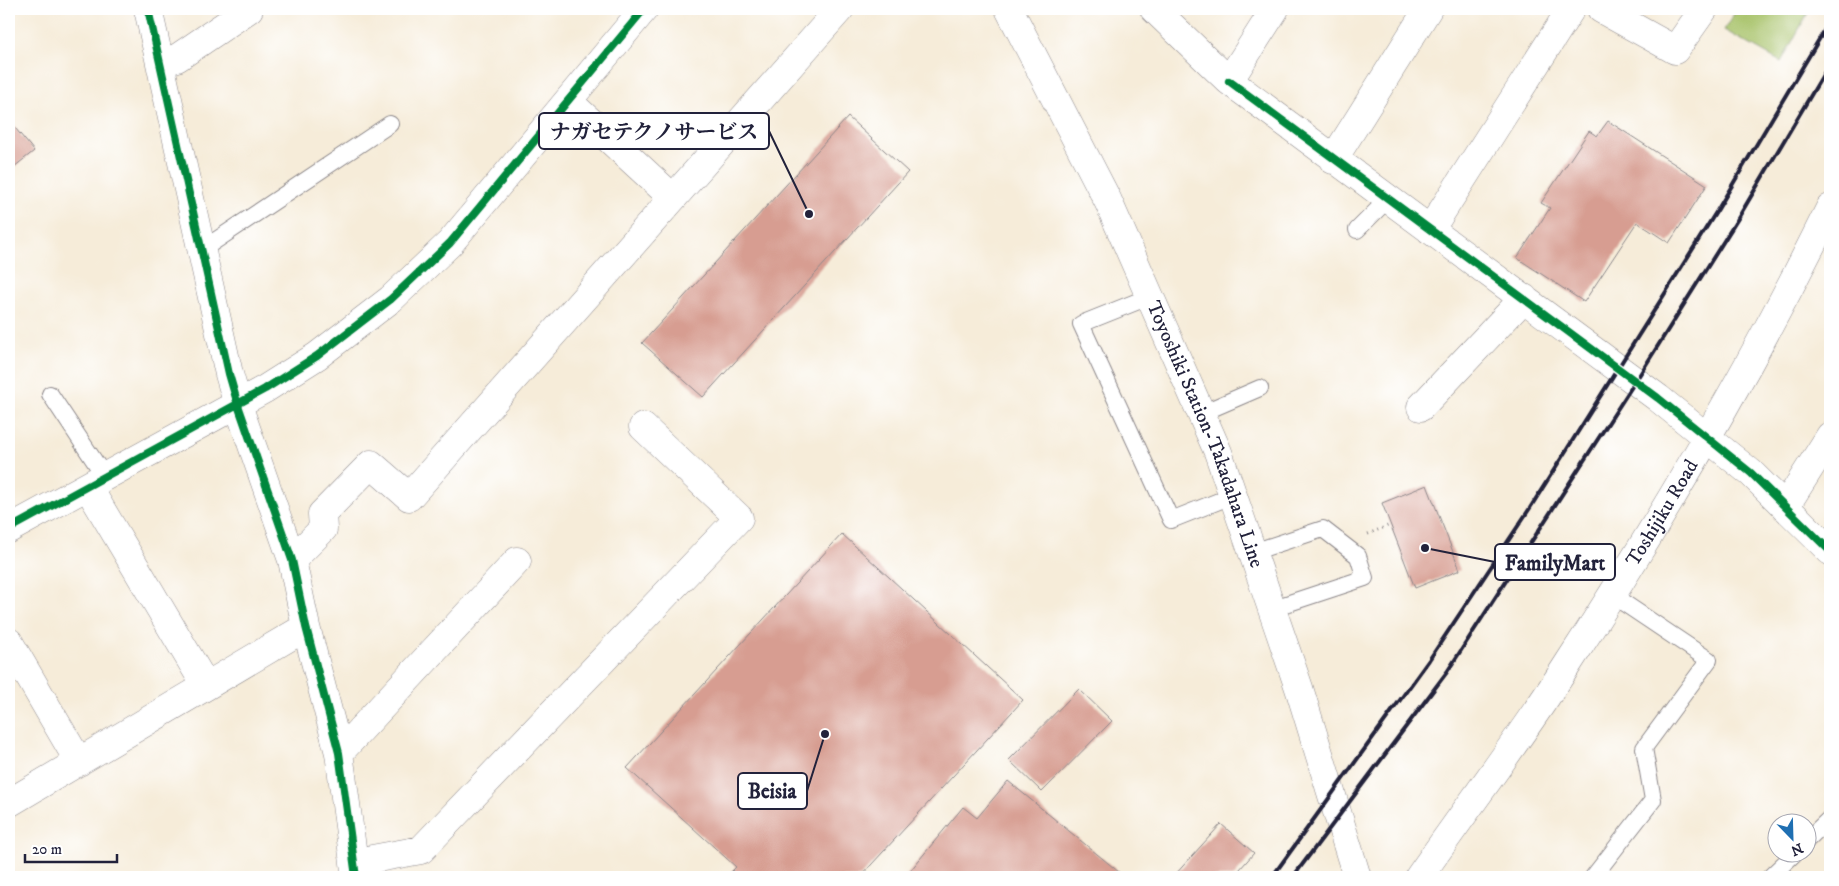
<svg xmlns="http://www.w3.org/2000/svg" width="1839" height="886" font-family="'IM FELL DW Pica','Noto Serif JP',serif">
	<rect width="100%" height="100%" fill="#fff"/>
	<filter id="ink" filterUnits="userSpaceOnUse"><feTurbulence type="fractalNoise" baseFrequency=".02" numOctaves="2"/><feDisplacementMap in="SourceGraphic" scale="10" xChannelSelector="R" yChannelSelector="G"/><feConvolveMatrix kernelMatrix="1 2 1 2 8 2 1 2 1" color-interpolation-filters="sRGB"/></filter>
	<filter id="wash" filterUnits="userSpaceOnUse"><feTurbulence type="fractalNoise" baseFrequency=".0096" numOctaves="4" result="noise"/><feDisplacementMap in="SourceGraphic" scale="20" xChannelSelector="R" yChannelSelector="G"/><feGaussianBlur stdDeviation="1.12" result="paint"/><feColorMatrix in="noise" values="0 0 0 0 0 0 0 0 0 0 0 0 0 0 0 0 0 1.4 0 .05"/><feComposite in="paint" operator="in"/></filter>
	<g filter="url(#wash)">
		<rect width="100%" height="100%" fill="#f6ecd9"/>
		<path fill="#a7c269" stroke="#647252" d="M1737 9H1810L1781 62 1724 30Z"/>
		<g id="blocks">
			<path fill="#d79d91" d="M848 117 908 172 703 397 642 343Z
				M1608 121 1707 185 1669 243 1637 222 1584 302 1517 258 1550 208 1541 203 1589 131 1597 136Z
				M11 123 34 151 9 171V124Z
				M1427 485 1460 570 1415 588 1382 503Z
				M842 534 1023 700 860 877H726L736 867 627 768Z
				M1079 689 1112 721 1042 792 1009 760Z
				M1008 781 1125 877H905L963 807 977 818Z
				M1221 824 1254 853 1233 877H1173Z"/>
		</g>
	</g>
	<g filter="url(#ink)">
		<use href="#blocks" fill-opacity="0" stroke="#8c878a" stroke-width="1"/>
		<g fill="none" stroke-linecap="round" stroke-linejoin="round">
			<defs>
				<path id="service" d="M1357 230 1388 199
					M200 246 212 243 390 124
					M1151 296 1081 324 1171 520 1234 495
					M50 394 105 477
					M1202 413 1260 388
					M1253 552 1323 529 1358 556 1365 578 1271 609
					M1806 841 1830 818
					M1593 877 1653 800 1644 748 1709 660 1612 595
					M1770 877 1794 854"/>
				<path id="minor" d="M148 9 229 374 238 405 292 560 306 627 339 753 356 877
					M1154 9 1229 81 1275 9
					M1601 9 1675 50 1704 9
					M160 63 177 58 249 9
					M1229 81 1658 398 1751 473 1830 551
					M569 102 673 198
					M1333 160 1428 9
					M1430 230 1571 9
					M1421 407 1524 298
					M88 487 206 686
					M1785 507 1830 436
					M292 560 323 529 322 514 371 464 409 497 840 9
					M9 642 79 762
					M339 753 517 561
					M9 803 306 627
					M356 862 421 850 739 518 643 427"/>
				<path id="tertiary" d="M9 529 265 389 317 356 391 299 450 243 644 9"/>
				<g id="secondary">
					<path id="s1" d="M1009 9 1108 201 1218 452 1299 688 1357 877"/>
				</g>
				<g id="primary">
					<path id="s2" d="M1419 877C1467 808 1518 741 1564 670 1661 521 1751 368 1830 208"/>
				</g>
			</defs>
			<use href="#service" stroke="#8c878a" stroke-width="18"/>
			<use href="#minor" stroke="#8c878a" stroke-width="29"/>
			<use href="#tertiary" stroke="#8c878a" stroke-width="29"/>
			<use href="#secondary" stroke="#8c878a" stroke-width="29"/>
			<use href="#primary" stroke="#8c878a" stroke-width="29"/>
			<path stroke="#8c878a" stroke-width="3" stroke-dasharray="1 4" stroke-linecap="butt" d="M1368 534 1390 525"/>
			<use href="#service" stroke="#fff" stroke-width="16"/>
			<use href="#minor" stroke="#fff" stroke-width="28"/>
			<use href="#tertiary" stroke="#fff" stroke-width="28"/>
			<use href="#secondary" stroke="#fff" stroke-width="28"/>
			<use href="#primary" stroke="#fff" stroke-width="28"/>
			<path stroke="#22223b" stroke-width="4" d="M1272 877 1429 660 1530 508 1718 209 1830 21
				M1293 877 1447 672 1642 371 1737 220 1830 63"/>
			<defs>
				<path id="cycleway" d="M148 9 229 374 238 405 292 560 306 627 339 753 356 877
					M1229 81 1658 398 1751 473 1830 551
					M9 529 265 389 317 356 391 299 450 243 644 9"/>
			</defs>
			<use href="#cycleway" stroke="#fff" stroke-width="11"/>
			<use href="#cycleway" stroke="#00873e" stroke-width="8"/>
		</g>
	</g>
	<g text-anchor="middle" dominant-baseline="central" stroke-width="5" stroke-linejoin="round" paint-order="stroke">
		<g font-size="20" fill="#22223b" stroke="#fff">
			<text stroke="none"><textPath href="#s1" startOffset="469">Toyoshiki Station-Takadahara Line</textPath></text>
			<text stroke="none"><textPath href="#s2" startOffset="438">Toshijiku Road</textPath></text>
		</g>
	</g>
	<path fill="none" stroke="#22223b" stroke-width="2" d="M809 214L769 131M1425 548L1495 562M825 734L807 791"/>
	<g fill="#22223b" stroke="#fff" stroke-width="2">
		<circle cx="809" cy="214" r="5"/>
		<circle cx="1425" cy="548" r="5"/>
		<circle cx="825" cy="734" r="5"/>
	</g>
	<g fill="#fff" stroke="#22223b" stroke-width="2">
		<rect x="539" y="113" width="230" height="36" rx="5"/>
		<rect x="1495" y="544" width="120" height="36" rx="5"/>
		<rect x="738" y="773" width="69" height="36" rx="5"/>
	</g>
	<g font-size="21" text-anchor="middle" font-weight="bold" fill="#22223b">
		<text x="654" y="139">ナガセテクノサービス</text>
		<text x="1555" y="570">FamilyMart</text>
		<text x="772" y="798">Beisia</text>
	</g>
	<rect width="1839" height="886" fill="none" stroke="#fff" stroke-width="30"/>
	<g transform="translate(1792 838) rotate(157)"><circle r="24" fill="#ffffff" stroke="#a7a7b1"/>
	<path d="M0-4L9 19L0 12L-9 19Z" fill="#1f6fb2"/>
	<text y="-8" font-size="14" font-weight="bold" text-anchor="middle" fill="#22223b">N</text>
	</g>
	<path d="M25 854v8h92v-8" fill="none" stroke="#22223b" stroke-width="2.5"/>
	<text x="32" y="854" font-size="15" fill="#22223b" stroke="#ffffff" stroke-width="4" paint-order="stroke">20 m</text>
</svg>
